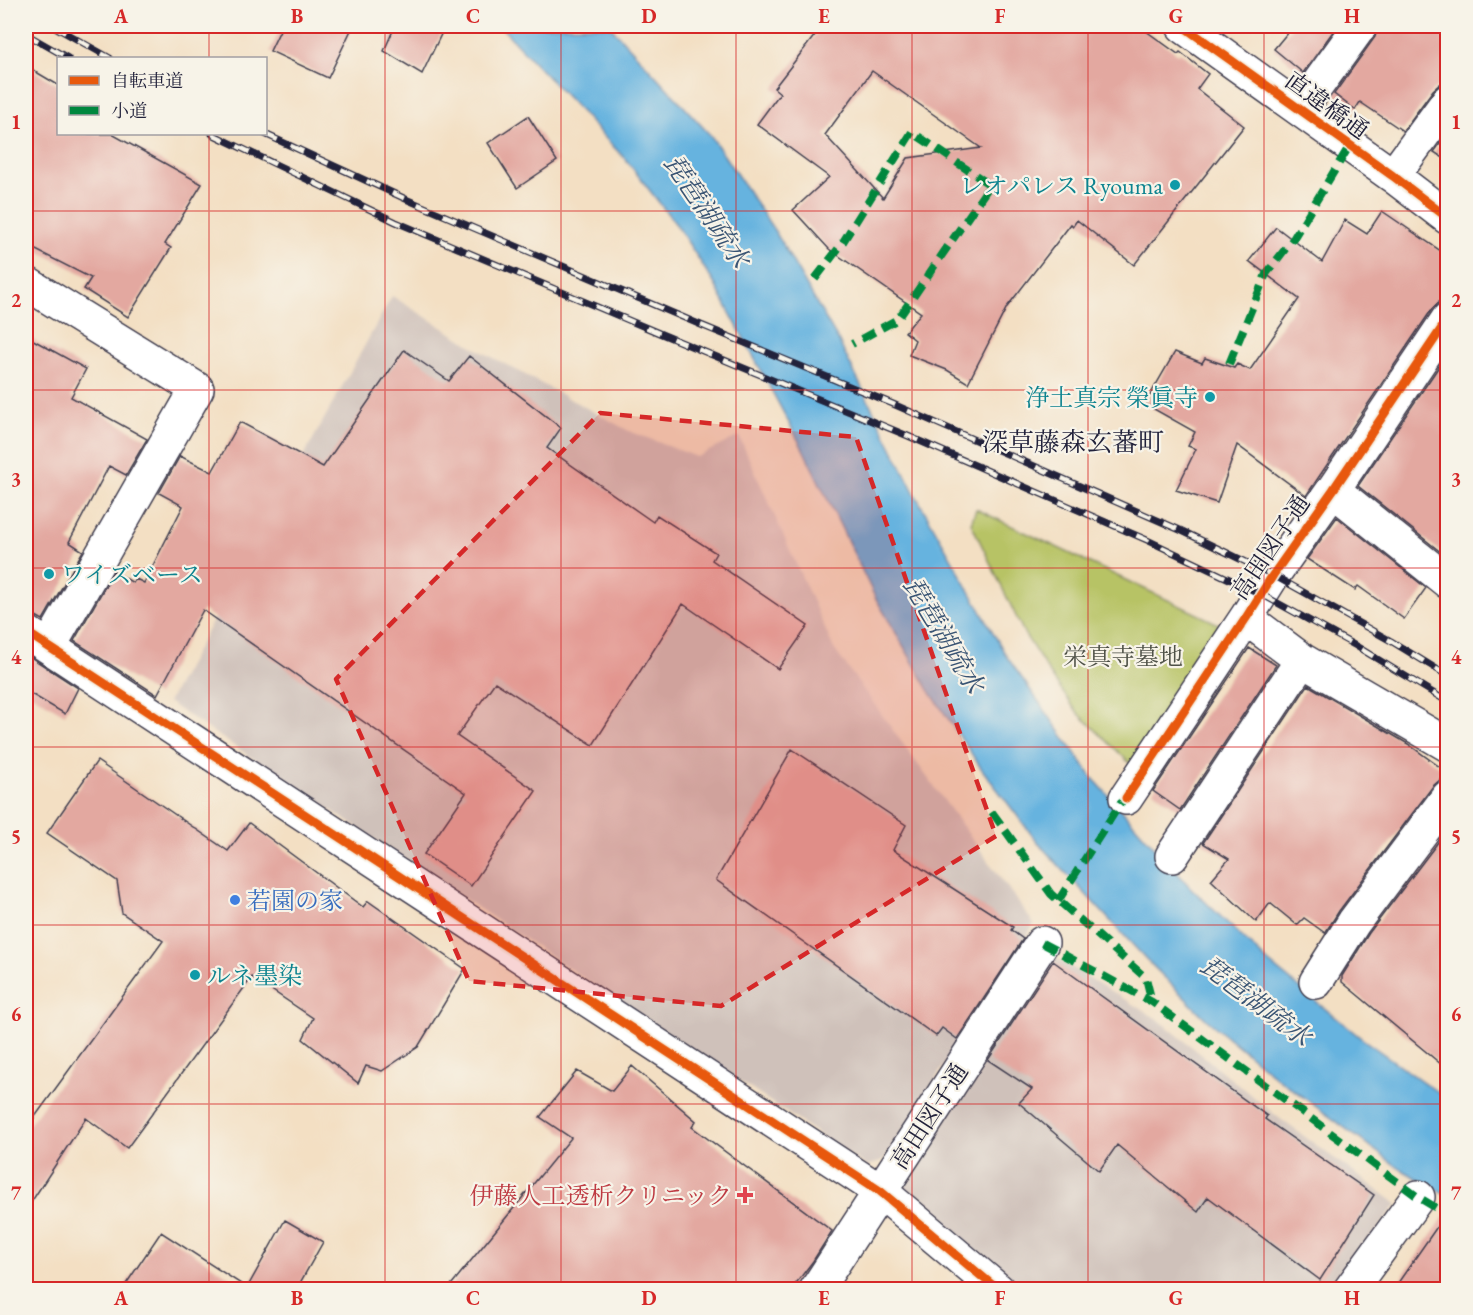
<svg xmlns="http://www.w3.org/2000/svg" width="1473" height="1315" font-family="'EB Garamond','Noto Serif JP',serif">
	<rect width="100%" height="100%" fill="#f7f3e8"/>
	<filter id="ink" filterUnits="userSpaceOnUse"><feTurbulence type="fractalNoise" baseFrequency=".0167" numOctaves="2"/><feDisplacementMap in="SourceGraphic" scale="12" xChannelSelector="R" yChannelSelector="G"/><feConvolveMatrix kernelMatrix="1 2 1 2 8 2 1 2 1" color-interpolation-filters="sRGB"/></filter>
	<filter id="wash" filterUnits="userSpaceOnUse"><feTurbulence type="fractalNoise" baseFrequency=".008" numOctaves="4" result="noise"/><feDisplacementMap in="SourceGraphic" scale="24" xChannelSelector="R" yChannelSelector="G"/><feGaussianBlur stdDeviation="1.35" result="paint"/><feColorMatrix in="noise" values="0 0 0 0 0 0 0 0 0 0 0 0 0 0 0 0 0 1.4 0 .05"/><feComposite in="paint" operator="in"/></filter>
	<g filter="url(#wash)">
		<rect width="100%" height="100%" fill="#f3dfc3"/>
		<path fill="#cfc1ba" d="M392 296 477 349 629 431 697 457 739 436 834 649 1034 924 883 1161 867 1166 168 702Z
			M1049 954 1159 1020 1279 1118 1397 1204 1332 1289 1021 1290 907 1201 902 1187Z"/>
		<path fill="#b7c365" stroke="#6c7250" stroke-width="1.5" d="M976 509 1225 627 1133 766 1077 712 1054 680 1025 635 971 523Z"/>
		<path fill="#66b3df" stroke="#446a8d" stroke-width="1.5" d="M500 26H610L711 136 776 233 838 340 915 494 1007 657 1092 777 1190 887 1269 963 1361 1038 1447 1099V1196L1399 1168 1276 1077 1207 1020 1146 959 1038 843 981 768 929 690 875 597 803 449 714 283 678 227 627 161Z"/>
		<g id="blocks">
			<path fill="#e3a8a0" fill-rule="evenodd" d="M282 26H353L328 78 270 51Z
				M395 26H445L422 74 384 51Z
				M822 26H1139L1178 54 1180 52 1208 74 1197 89 1244 126 1134 265 1077 220 1073 226 1071 224 1007 307 968 383 947 370 909 355 915 340 905 332 921 313 829 249 793 210 829 177 757 124 780 93 774 88ZM872 71 981 148 908 158 883 198 825 135Z
				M1293 26H1337L1303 73 1274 49Z
				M1378 26H1448V83L1440 84 1433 90 1403 131 1360 102 1355 110 1334 94 1375 37Z
				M26 66 58 85V134H112L202 184 165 244 171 248 128 317 84 289 91 278 26 245Z
				M528 116 557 161 517 188 488 143Z
				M1448 133V161L1434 152Z
				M1382 211 1448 256V301L1439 302 1432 309 1306 496 1237 445 1217 503 1176 490 1196 449 1188 446 1195 432 1145 404 1175 352 1202 363 1205 358 1234 368 1237 364 1250 370 1299 299 1249 261 1276 227 1322 262 1345 220 1367 234Z
				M26 336 86 369 71 397 147 439 126 475 109 466 69 542 83 551 43 620 36 616 26 613Z
				M404 350 449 381 469 356 561 428 547 448 653 522 657 515 716 553 712 560 808 626 778 669 683 604 593 745 495 682 457 736 536 791 471 886 424 854 466 793 203 610 157 695 74 641 114 571 133 583 136 579 144 583 183 506 159 493 180 456 212 472 240 422 323 467Z
				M1448 353V557H1447L1358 486Z
				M1337 517 1426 588 1404 619 1358 586 1355 590 1307 559Z
				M1249 648 1276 665 1180 810 1153 791Z
				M26 654 78 688 65 714 26 691Z
				M1308 685 1408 744 1448 773V779L1440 780 1433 786 1339 911 1325 933 1304 918 1297 925 1270 903 1256 922 1211 880 1229 859 1203 843Z
				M792 749 906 825 893 850 1013 927 1011 930 1023 939 957 1039 942 1028 936 1036 716 880Z
				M97 761 228 851 249 823 363 907 368 901 465 969 418 1047 382 1071 366 1066 358 1083 303 1039 313 1018 252 977 127 1148 86 1118 26 1210V1129L163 941 122 913 117 881 47 833Z
				M1448 829V1070L1342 982V976L1369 933Z
				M1053 961 1267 1116 1265 1119 1374 1195 1320 1280 1208 1197 1198 1212 1117 1145 1099 1171 1019 1103 1032 1089 988 1060Z
				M632 1066 696 1121 692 1127 832 1231 813 1261 791 1290H447L571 1138 540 1117 577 1071 612 1091Z
				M1448 1211V1290H1393Z
				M285 1220 323 1242 296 1290H122L161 1232 247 1288Z"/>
		</g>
	</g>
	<g filter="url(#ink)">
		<use href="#blocks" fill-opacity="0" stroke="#413e4f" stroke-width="1.5"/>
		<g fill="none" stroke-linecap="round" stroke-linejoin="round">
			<defs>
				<path id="minor" d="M1183 26 1393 176 1448 218
					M1300 109 1360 26
					M1393 176 1448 101
					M26 283 197 389 49 647
					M1333 490 1448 582
					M1246 618 1302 660 1448 745
					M26 632 880 1191 998 1290
					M1126 798 1246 618 1273 575 1333 490 1448 319
					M1172 856 1302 660
					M1316 982 1354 922 1448 797
					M816 1290 1042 943
					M1350 1290 1418 1197"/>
			</defs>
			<use href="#minor" stroke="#413e4f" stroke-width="36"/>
			<use href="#minor" stroke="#fff" stroke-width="33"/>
			<defs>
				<path id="rail" d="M53 26 110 58
					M26 34 68 58
					M212 134 396 222 659 333 908 436 1147 540 1261 594 1356 646 1448 702
					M265 134 408 200 701 325 893 404 1180 530 1273 575 1391 641 1448 676"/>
			</defs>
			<use href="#rail" stroke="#22223b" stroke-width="7"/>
			<use href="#rail" stroke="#f7f3e8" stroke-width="4.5" stroke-dasharray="14" stroke-linecap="butt"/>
			<path stroke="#00873e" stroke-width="8" stroke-dasharray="15 8" stroke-linecap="butt" d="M815 279 841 245 912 132 990 185 898 319 852 344
				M1229 364 1266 274 1293 239 1350 145
				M992 812 1051 894 1146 978 1152 1002
				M1058 901 1120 804 1126 798
				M1042 943 1152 1002 1418 1197 1448 1215"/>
			<defs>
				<path id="cycleway" d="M1183 26 1393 176 1448 218
					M26 632 880 1191 998 1290
					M1126 798 1246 618 1273 575 1333 490 1448 319"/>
			</defs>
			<use href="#cycleway" stroke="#f7f3e8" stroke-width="13"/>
			<use href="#cycleway" stroke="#e8590c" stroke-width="9"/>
		</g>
	</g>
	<path fill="#d62828" fill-opacity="0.2" stroke="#d62828" stroke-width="4.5" stroke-dasharray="12 8" stroke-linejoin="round" d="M600 413 856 437 996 836 721 1006 469 981 336 679Z"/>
	<path fill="none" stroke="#d62828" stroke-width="1.5" stroke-opacity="0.55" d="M209 26V58M385 26V1290M561 26V1290M736 26V1290M912 26V1290M1088 26V1290M1264 26V1290M209 134V1290M26 211H1448M26 390H1448M26 568H1448M26 747H1448M26 925H1448M26 1104H1448"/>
	<g fill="#0f9aa8" stroke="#f7f3e8" stroke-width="2">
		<circle cx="1175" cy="185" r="6"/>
		<circle cx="1210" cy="397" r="6"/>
		<circle cx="49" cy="574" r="6"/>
		<circle cx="195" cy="975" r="6"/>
	</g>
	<circle fill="#3f7fe0" stroke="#f7f3e8" stroke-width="2" cx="235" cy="900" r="6"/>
	<path fill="#e0444e" stroke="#f7f3e8" stroke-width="2" d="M742 1186h6v6h6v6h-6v6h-6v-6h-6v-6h6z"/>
	<g text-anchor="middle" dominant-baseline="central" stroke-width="4.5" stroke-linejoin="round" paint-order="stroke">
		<g font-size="24" fill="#22223b" stroke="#f7f3e8">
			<text transform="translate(1327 105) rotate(36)">直違橋通</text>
			<text transform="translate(1270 547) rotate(-56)">高田図子通</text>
			<text transform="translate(929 1116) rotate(-57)">高田図子通</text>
		</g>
		<g font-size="24" fill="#0d838f" stroke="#f7f3e8" text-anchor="end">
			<text x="1163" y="185">レオパレス Ryouma</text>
			<text x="1198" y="397">浄土真宗 榮眞寺</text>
			<text x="61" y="574" text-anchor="start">ワイズベース</text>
			<text x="207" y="975" text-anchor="start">ルネ墨染</text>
		</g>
		<g font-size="24" fill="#4f5248" stroke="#f7f3e8">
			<text x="1123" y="656">栄真寺墓地</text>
		</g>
		<g font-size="24" fill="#366cbe" stroke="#f7f3e8" text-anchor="start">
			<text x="247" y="900">若園の家</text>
		</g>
		<g font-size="24" fill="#be3a42" stroke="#f7f3e8" text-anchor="end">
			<text x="732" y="1195">伊藤人工透析クリニック</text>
		</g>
		<g font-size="26" font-style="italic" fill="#3a5574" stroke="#f7f3e8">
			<text transform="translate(707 211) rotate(56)">琵琶湖疏水</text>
			<text transform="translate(944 635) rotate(59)">琵琶湖疏水</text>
			<text transform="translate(1256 1001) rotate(37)">琵琶湖疏水</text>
		</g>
		<g font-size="26" fill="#22223b" stroke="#f7f3e8">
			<text x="1073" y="442">深草藤森玄蕃町</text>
		</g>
	</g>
	<rect width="1473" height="1315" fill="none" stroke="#f7f3e8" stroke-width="66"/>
	<rect x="57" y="57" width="210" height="78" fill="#f7f3e8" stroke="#a29fa3" stroke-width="1.5"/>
	<rect x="69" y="76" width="30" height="9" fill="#e8590c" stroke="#a29fa3" stroke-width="1.5"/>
	<text x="111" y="87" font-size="18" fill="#22223b">自転車道</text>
	<rect x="69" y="106" width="30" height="9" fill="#00873e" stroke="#a29fa3" stroke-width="1.5"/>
	<text x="111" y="117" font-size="18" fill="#22223b">小道</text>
	<rect x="33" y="33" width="1407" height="1249" fill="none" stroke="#d62828" stroke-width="2"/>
	<g font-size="20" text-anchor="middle" font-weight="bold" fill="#d62828">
		<text x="121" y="23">A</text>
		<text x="297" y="23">B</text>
		<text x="473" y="23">C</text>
		<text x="649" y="23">D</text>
		<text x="824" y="23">E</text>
		<text x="1000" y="23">F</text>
		<text x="1176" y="23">G</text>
		<text x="1352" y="23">H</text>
		<text x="16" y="129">1</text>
		<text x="1456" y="129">1</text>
		<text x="16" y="307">2</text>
		<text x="1456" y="307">2</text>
		<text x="16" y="486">3</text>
		<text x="1456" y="486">3</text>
		<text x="16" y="664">4</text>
		<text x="1456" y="664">4</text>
		<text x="16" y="843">5</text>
		<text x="1456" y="843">5</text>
		<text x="16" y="1021">6</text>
		<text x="1456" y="1021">6</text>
		<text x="16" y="1200">7</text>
		<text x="1456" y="1200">7</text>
		<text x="121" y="1305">A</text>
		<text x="297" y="1305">B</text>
		<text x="473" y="1305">C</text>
		<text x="649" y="1305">D</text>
		<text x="824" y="1305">E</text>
		<text x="1000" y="1305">F</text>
		<text x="1176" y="1305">G</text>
		<text x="1352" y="1305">H</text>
	</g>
</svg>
